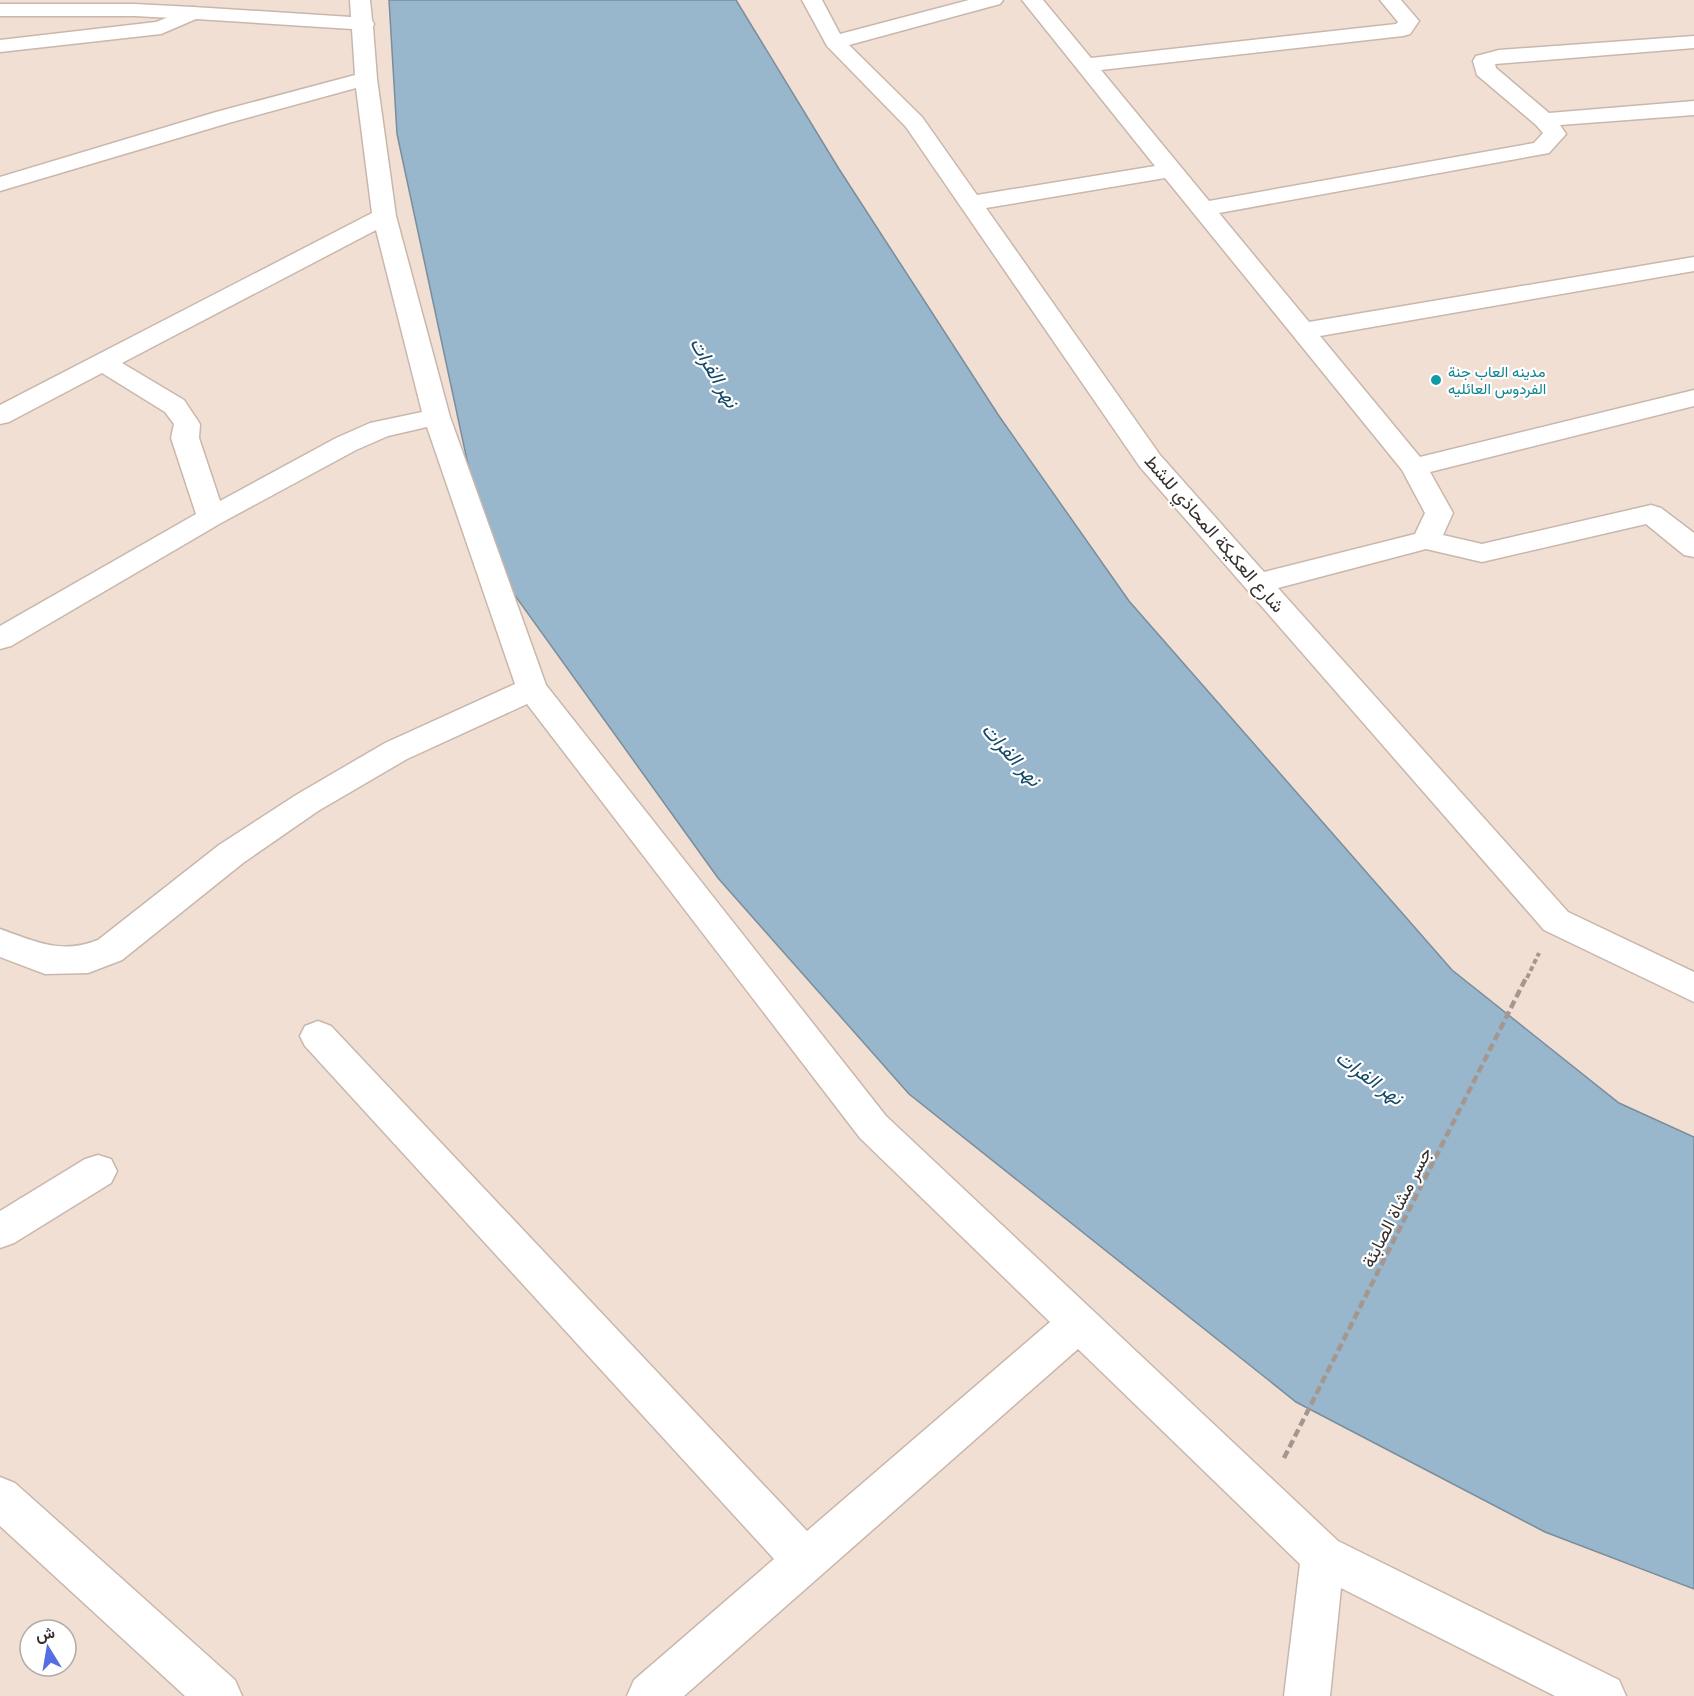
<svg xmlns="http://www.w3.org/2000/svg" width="1694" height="1696" font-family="'Open Sans',Vazirmatn,sans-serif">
	<rect width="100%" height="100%" fill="#f2dfd4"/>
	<path fill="#98b6cc" stroke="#7a8d9b" stroke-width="1.5" d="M389 0H736L839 169 999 416 1129 601 1452 970 1619 1103 1694 1137V1589L1545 1532 1296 1402 909 1094 718 878 488 558 397 134Z"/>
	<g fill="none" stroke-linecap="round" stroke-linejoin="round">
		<defs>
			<path id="street" d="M350 0H370L372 20 374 24 373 27 377 79 396 216 450 417 546 685 886 1116 1338 1541 1619 1680 1626 1696H1555L1341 1588 1330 1696H1284L1300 1564 1078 1349 684 1696H627L634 1680 774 1559 305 1046 300 1036 305 1026 318 1021 331 1026 807 1531 1050 1322 860 1138 527 704 407 759 318 811 243 863 122 960 88 973 45 974 0 957V929C34 941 61 955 98 940L219 845 296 795 385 743 515 684 427 427 388 436 356 450 221 523 11 646 0 649V626L196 514 171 438 174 424 165 412 102 373 9 422 0 424V405L372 213 356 88 232 122 0 191V177L216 112 355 75 352 29 196 19 161 34 0 52V40L156 22 193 7 351 17ZM376 230 422 412 370 423 336 438 220 501 199 438 200 424 184 400 122 363Z
				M802 0H822L840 34 969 0H1003L1000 4 849 45 922 117 977 195 1155 166 1022 0H1043L1091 58 1396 24 1398 22 1380 0H1401L1419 21 1410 34 1403 36 1101 70 1209 201 1534 143 1543 133 1536 125 1477 75 1473 61 1476 56 1499 50 1694 36V48L1495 64 1496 68 1549 113 1694 101V115L1560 125 1566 134 1549 153 1219 213 1309 322 1694 257V271L1320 336 1420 457 1694 390V406L1430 472 1453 513 1443 535 1482 544 1651 505 1661 508 1694 533V557L1684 555 1646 524 1482 562 1426 549 1278 588 1568 912 1694 972V1002L1544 930 1140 467 906 127 827 46ZM1165 178 1402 470 1425 513 1415 534 1264 572 1160 455 986 208Z
				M98 1155 111 1159 117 1171 111 1183 14 1243 0 1248V1211L85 1159Z
				M0 1477 15 1483 235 1680 242 1696H185L0 1526Z"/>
			<path id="primary" d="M0 4H134L193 7 200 9 203 13 200 17 193 19 134 16H0Z"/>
		</defs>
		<use href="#street" stroke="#c9b7ac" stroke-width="3"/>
		<use href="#primary" stroke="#c9b7ac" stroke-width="3"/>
		<path stroke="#a5978f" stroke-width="4" stroke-dasharray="5 3" stroke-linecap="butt" d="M1527 978 1539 953"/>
		<path stroke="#a5978f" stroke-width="4.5" stroke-dasharray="8 4" stroke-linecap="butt" d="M1284 1458 1527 976"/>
		<use href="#street" fill="#fff" fill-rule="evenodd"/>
		<use href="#primary" fill="#fff" fill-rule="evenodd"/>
	</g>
	<circle fill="#0f9aa8" stroke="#fff" stroke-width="2" cx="1436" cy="380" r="6"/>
	<g text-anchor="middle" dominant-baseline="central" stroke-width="4.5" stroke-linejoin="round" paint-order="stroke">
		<g font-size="15" fill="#0d838f" stroke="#fff" text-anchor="start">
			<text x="1448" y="371">مدينه العاب جنة<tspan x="1448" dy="17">الفردوس العائليه</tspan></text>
		</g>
		<g font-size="18" fill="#352e2a" stroke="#fff">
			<text transform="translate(1215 533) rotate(49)">شارع العكيكة المحاذي للشط</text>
			<text transform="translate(1396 1207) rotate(-63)">جسر مشاة الصابئة</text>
		</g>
		<g font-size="20" font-style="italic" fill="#144968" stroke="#fff">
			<text transform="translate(715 372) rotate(60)">نهر الفرات</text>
			<text transform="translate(1012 754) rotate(48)">نهر الفرات</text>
			<text transform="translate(1370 1077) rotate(36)">نهر الفرات</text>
		</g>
	</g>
	<g transform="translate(48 1648) rotate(349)"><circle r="28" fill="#ffffff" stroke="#aeabaa" stroke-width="1.5"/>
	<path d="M0-4.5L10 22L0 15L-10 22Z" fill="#566ee4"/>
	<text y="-9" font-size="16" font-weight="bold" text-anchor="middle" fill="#352e2a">ش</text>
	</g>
</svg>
